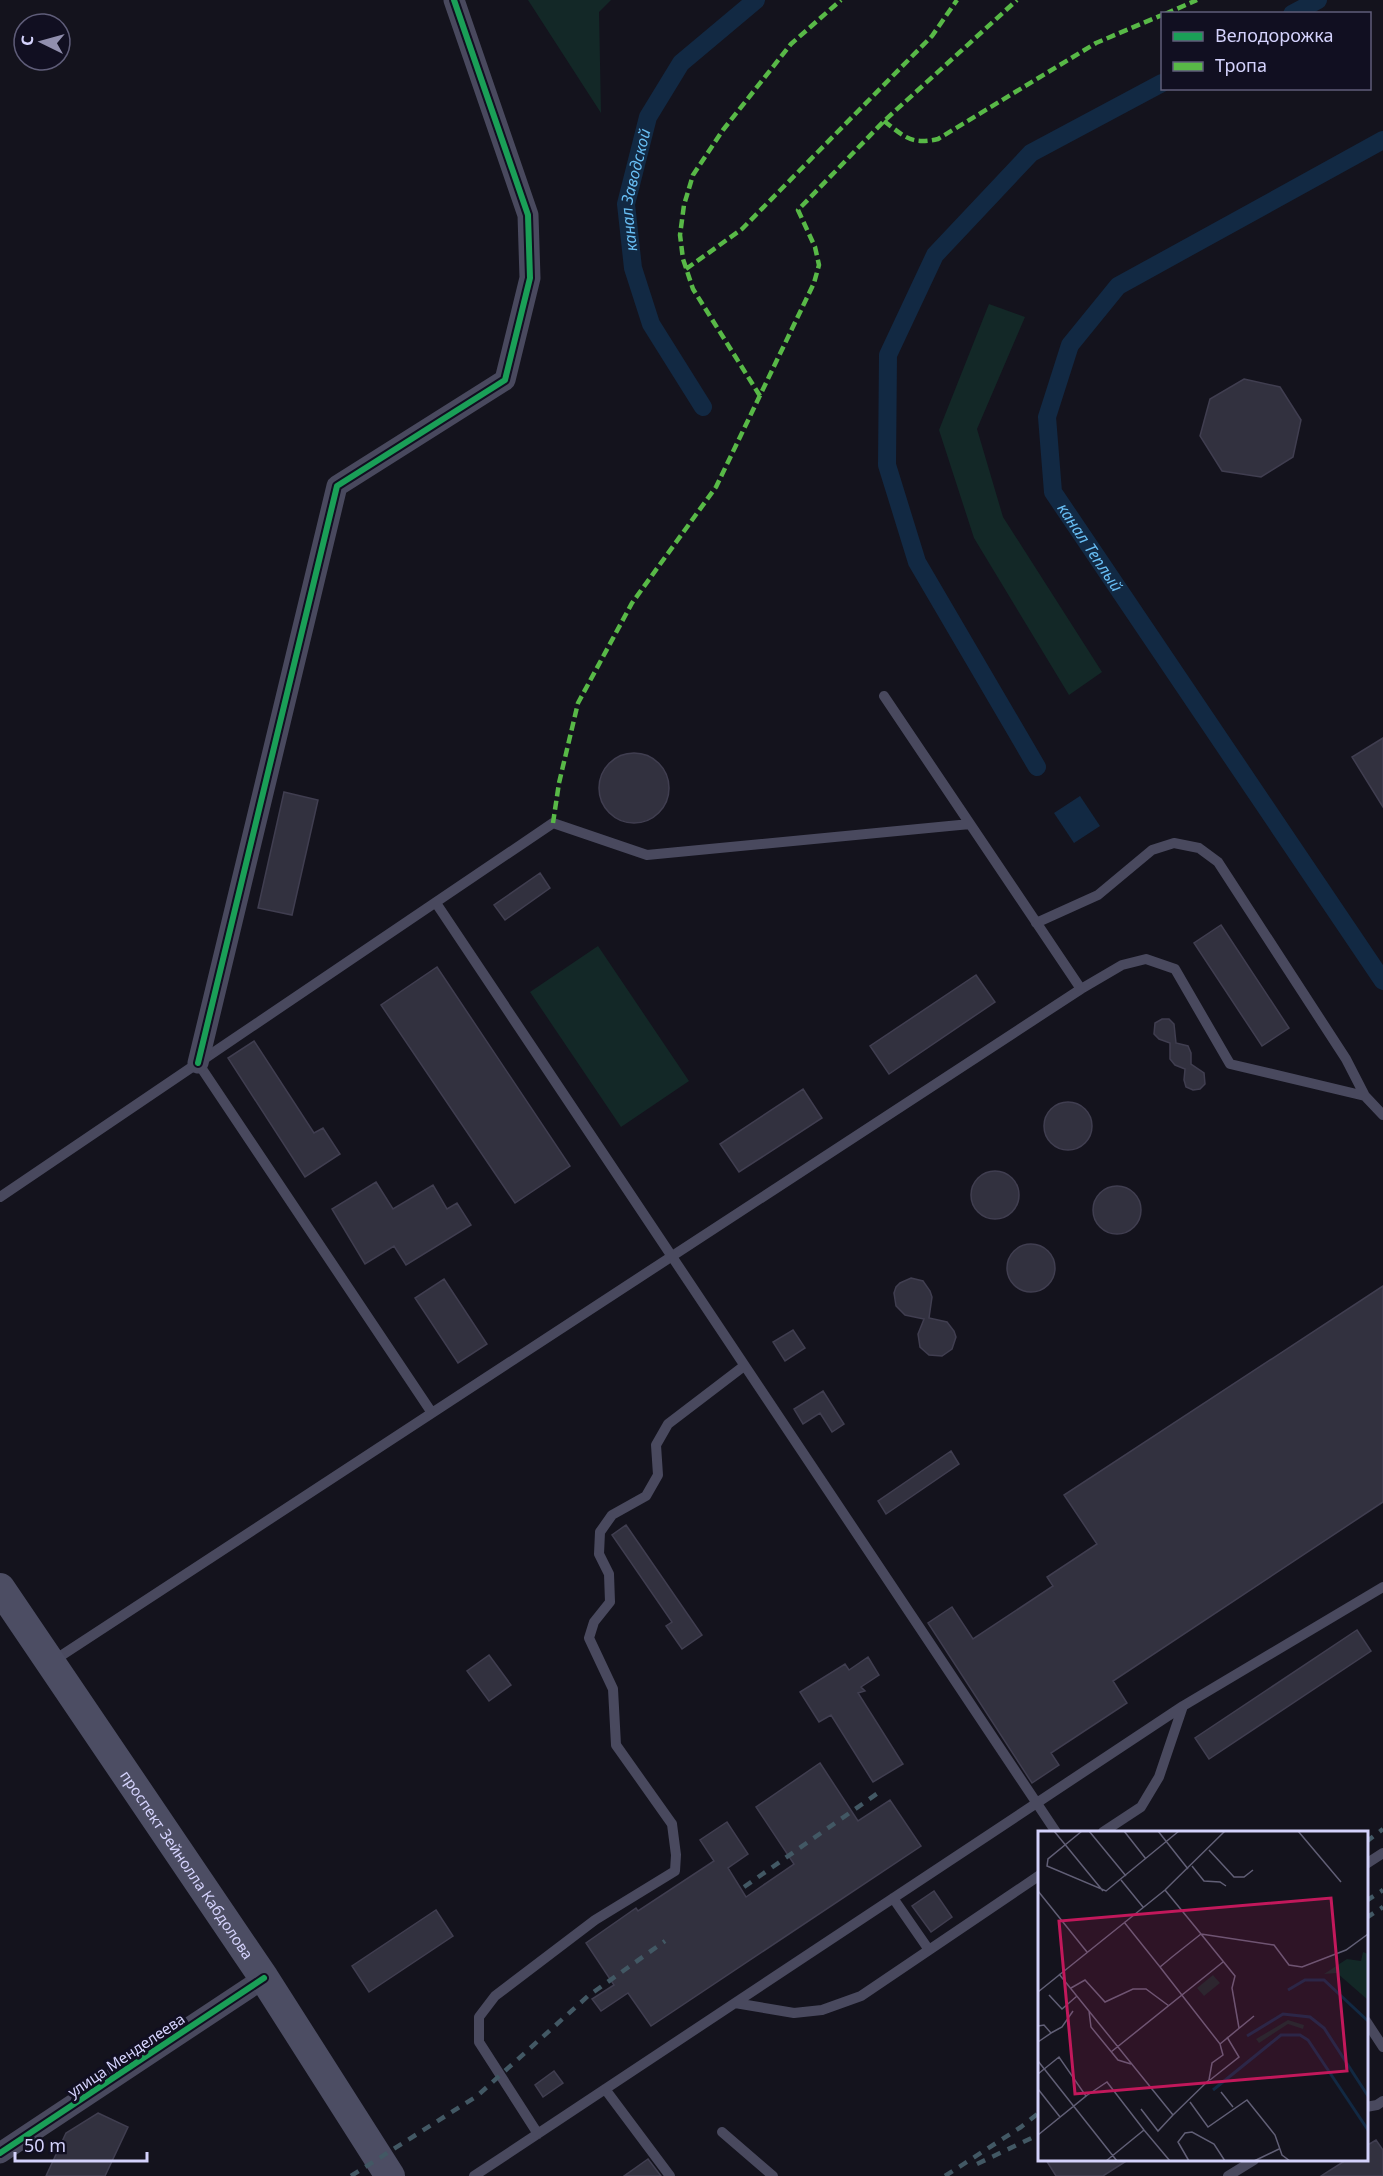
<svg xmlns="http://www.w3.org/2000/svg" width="1383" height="2176" font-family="'Noto Sans',sans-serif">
	<rect width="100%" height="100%" fill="#14131d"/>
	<path fill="#132827" d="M528 0H611L599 12 601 113Z
		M989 304 1025 317 977 429 1003 517 1102 672 1069 695 974 538 939 430Z
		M598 946 689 1081 621 1127 530 992Z"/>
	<path fill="#122943" d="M1080 796 1100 826 1074 843 1054 813Z"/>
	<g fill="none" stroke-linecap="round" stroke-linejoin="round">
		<g stroke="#122943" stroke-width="18">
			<path d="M1292 14 1318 0"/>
			<path id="s1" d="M1383 140 1118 286 1070 345 1047 417 1053 492 1383 981"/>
			<path id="s2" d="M703 407 651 324 633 268 626 204 648 117 681 63 756 0"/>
			<path d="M1037 767 917 562 887 465 888 355 935 255 1031 153 1162 83"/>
		</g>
	</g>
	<path fill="#32313f" stroke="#403e50" stroke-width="1.5" d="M1244 379 1280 387 1301 420 1293 457 1261 477 1222 471 1200 436 1210 399Z
		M1383 738V807L1352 757Z
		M599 788a35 35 0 1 1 70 0a35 35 0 1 1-70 0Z
		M284 792 318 800 292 915 258 908Z
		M540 873 550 888 505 920 494 905Z
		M1221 925 1289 1028 1262 1046 1194 943Z
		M437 967 570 1166 515 1203 381 1005Z
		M976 975 995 1002 889 1074 870 1046Z
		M1162 1019H1169L1174 1024 1176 1043 1188 1046 1191 1053V1064L1204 1073 1205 1084 1200 1089 1193 1090 1186 1087 1184 1080 1185 1069 1175 1065 1170 1059V1043L1159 1039 1154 1034 1155 1023Z
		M254 1041 314 1133 323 1128 340 1154 305 1177 228 1058Z
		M803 1089 822 1118 739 1172 720 1144Z
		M1044 1126a24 24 0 1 1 48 0a24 24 0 1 1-48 0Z
		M971 1195a24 24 0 1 1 48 0a24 24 0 1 1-48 0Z
		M376 1182 393 1209 433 1185 447 1209 457 1203 471 1225 406 1265 394 1246 365 1264 332 1209Z
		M1093 1210a24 24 0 1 1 48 0a24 24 0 1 1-48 0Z
		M1007 1268a24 24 0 1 1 48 0a24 24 0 1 1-48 0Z
		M911 1278 923 1281 930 1291 932 1297 929 1318 947 1322 954 1331 956 1337 952 1349 942 1356 929 1355 920 1347 918 1334 924 1319 905 1315 896 1306 894 1293 896 1287 900 1283Z
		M444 1279 487 1344 458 1363 415 1298Z
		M1383 1286V1502L1113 1681 1127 1703 1051 1753 1059 1765 1032 1783 928 1623 952 1607 973 1639 1053 1586 1047 1577 1097 1544 1064 1495Z
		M793 1330 805 1348 785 1361 773 1342Z
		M823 1391 844 1424 832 1432 820 1413 803 1424 794 1409Z
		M951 1451 959 1464 886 1514 878 1501Z
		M626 1525 702 1635 682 1649 666 1626 672 1622 612 1535Z
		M1357 1630 1371 1651 1209 1759 1195 1738Z
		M489 1655 511 1685 489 1701 467 1671Z
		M868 1657 879 1675 861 1687 865 1691 858 1693 903 1764 873 1782 831 1715 819 1722 800 1692 845 1664 849 1670Z
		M820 1763 858 1821 890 1800 921 1846 651 2026 628 1993 601 2011 592 1999 614 1985 586 1943 636 1908 638 1911 714 1861 700 1840 727 1822 748 1854 728 1868 746 1897 794 1864 756 1807Z
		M934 1891 952 1917 931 1932 912 1906Z
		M436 1910 453 1936 369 1992 352 1966Z
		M554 2071 563 2083 543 2097 535 2085Z
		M98 2113 128 2127 105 2176H46L66 2133Z
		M1376 2140 1383 2150V2176H1321L1346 2160H1366V2146Z
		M648 2159 661 2176H624Z
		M1046 2160H1128L1103 2176H1056Z"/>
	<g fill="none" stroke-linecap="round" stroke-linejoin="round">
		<path stroke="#49495e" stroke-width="10" d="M436 903 1056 1832
			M1036 923 1098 895 1152 850 1174 843 1199 848 1218 862 1346 1059 1365 1096
			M1081 989 1122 965 1146 959 1175 969 1230 1064 1365 1096 1383 1115
			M201 1061 553 823 647 855 970 824
			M0 1197 198 1063 432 1413 53 1661
			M432 1413 1081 989 884 696
			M1103 1832 1141 1807 1159 1777 1183 1706
			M1366 1864 1383 1853
			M893 1898 929 1950
			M735 2003 794 2013 822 2010 861 1996 1040 1875
			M1366 2021 1383 2047
			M605 2089 670 2176
			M1366 2107 1377 2105 1383 2101
			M722 2132 773 2176
			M538 2134 479 2042V2017L495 1996 595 1920 675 1871 676 1855 672 1824 616 1745 613 1689 589 1638 594 1622 610 1602 609 1574 599 1554 600 1532 612 1515 646 1496 658 1475 656 1445 668 1424 744 1366
			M474 2176 1183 1706 1383 1587
			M1228 2176 1254 2160"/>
		<path stroke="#49495e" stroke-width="21" d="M198 1063 337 486 505 380 530 278 528 215 454 0
			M0 2153 264 1978"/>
		<path stroke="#4c4d63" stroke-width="30" id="s3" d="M0 1588 264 1978 390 2176"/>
		<path stroke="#425864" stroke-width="4.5" stroke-dasharray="9 8" stroke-linecap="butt" d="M1366 1842 1383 1829
			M744 1887 878 1793
			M1366 1901 1383 1890
			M1366 1918 1383 1907
			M977 2164 1040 2134
			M351 2176 477 2096 588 1996 665 1941
			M945 2176 1021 2127 1040 2112"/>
		<path stroke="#58b947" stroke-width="4.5" stroke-dasharray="9 4.5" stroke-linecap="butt" d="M1165 14 1197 0
			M884 121C905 137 911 145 938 139L1096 43 1162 15
			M686 269 742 229 932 36 957 0
			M760 396 693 289 683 259 680 235 684 205 693 175 723 130 791 44 841 0
			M553 823 559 783 578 703 632 603 716 487 814 283 819 265 815 247 798 210 884 121 1017 0"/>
		<defs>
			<path id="cycleway" d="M198 1063 337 486 505 380 530 278 528 215 454 0
				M0 2153 264 1978"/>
		</defs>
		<use href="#cycleway" stroke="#110f21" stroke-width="10"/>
		<use href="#cycleway" stroke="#1a9f57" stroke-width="6"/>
	</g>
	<g text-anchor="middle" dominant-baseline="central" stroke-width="6" stroke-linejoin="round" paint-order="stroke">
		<g font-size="15" fill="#d4d2fc" stroke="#110f21">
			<text stroke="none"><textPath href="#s3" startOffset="334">проспект Зейнолла Кабдолова</textPath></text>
			<text transform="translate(126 2055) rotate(-34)">улица Менделеева</text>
		</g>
		<g font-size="16" font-style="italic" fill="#68bef4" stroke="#110f21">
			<text stroke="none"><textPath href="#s2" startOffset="236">канал Заводской</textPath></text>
			<text stroke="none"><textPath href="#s1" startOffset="596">канал Теплый</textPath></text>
		</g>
	</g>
	<g transform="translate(1038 1831)">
		<rect width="330" height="330" fill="#14131d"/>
		<path d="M325 121 330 123V169L299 142 286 143 309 128 323 130ZM175 144 182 152 166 165 159 157ZM250 189 266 194 265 198 250 193 221 212 218 208Z" fill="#132827"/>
		<path fill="none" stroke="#122943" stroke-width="3" d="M250 159 267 149H286L330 190M209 205 245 183 272 186 286 197 330 265M175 259 243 204H262L270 209 330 299"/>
		<path fill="none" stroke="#615f76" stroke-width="1.5" d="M16 0 65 60M44 0 10 28 9 35 68 60 141 0M51 0 88 45M86 0 108 28M120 0 150 38M260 0 303 51M171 19 196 46H206L215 39M154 35 166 50 182 51 188 55M83 49 105 76M0 60 49 121M86 91 122 136 134 126 163 103 127 59M163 103 236 114 251 134 264 136 308 119 330 103M163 103 197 145 194 157 201 197M122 136 182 213 216 185M21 143 135 284 120 300 103 278M33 157 47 149 67 171 95 158H108L131 175M0 161 127 59 187 0M11 164 24 178 39 165M51 180 53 196 80 229 93 233M0 195 6 194 13 202 0 211M13 202 24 196 35 180M73 221 185 131M0 230 79 330M0 243 21 226 48 265 0 304M172 249 201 226 189 206M0 258 22 286M183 261 195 276M48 265 69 251 106 299M152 271 170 296 209 269 237 304 244 324 252 330M135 284 171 249 174 232 185 224 182 213M68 330 106 299 132 330M151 330 140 311 147 302 154 301 176 313 187 330M216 330 241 318"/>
		<path fill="#c2185b" fill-opacity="0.15" stroke="#c2185b" stroke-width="3" d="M293 67 309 240 37 263 21 90Z"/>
		<rect width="330" height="330" fill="none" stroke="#d4d2fc" stroke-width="3"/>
	</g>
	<rect x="1161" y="12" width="210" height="78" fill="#110f21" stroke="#5f5d79" stroke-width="1.5"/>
	<rect x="1173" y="32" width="30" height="9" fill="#1a9f57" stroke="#5f5d79" stroke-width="1.5"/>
	<text x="1215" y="42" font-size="18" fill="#d4d2fc">Велодорожка</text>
	<rect x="1173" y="62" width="30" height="9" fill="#58b947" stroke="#5f5d79" stroke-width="1.5"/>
	<text x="1215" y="72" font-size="18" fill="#d4d2fc">Тропа</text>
	<g transform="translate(42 42) rotate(275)"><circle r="28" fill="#110f21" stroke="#5f5d79" stroke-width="1.5"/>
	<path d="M0-4.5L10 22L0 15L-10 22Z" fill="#918fae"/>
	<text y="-9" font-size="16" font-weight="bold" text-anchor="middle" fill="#d4d2fc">С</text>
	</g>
	<path d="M15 2152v9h132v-9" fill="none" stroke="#d4d2fc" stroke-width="3"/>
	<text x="24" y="2152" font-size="18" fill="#d4d2fc" stroke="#110f21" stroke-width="4.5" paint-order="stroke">50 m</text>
</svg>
